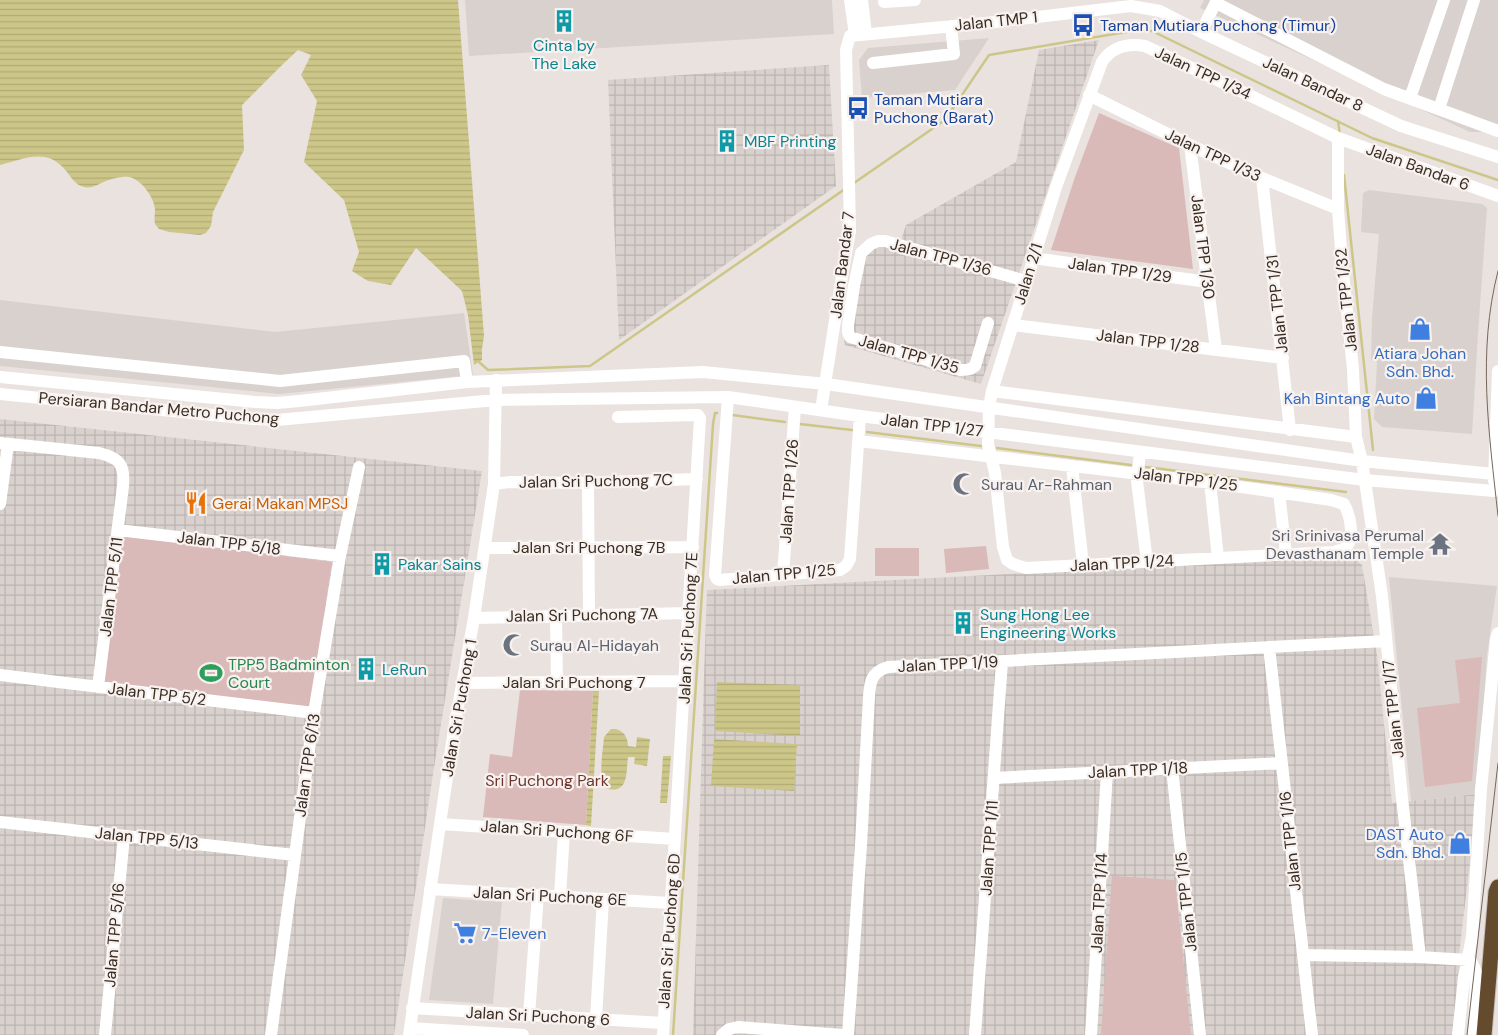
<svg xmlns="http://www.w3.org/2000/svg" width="1498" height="1035" font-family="'DM Sans',sans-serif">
	<defs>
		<pattern id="industrial-grid" width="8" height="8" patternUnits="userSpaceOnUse" patternTransform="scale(1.25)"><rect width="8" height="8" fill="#d9d1ce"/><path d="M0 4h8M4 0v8" fill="none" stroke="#bbb4b1"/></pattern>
		<pattern id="water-rules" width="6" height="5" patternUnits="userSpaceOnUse" patternTransform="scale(1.25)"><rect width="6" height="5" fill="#cdc689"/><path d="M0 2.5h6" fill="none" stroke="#b1aa76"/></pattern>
	</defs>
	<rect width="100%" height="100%" fill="#eae2df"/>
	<path fill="#d9d1ce" d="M465 0H832L834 34 469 56Z
		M1204 0H1498V132H1470L1200 8Z
		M989 38 955 90 862 98 859 60 868 48Z
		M1369 190 1482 204 1487 208 1478 334 1472 434 1382 427 1374 419 1377 362 1371 360 1372 319 1379 234 1361 232 1363 193Z
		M0 300 275 332 464 313 473 375 280 394 0 366Z
		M1389 577 1497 586 1487 655 1478 794 1411 801Z
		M443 898 502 902 493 1004 429 1000Z"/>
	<path fill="url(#industrial-grid)" d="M1099 40 981 384 845 345 843 331 855 252 877 245 898 249 906 225 1016 162 1039 50Z
		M829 65 836 186 619 340 608 80Z
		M0 419 482 471 433 774 394 1035H0Z
		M1351 556 1362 565 1377 655 1392 803 1478 794 1459 955 1467 970 1462 1035H693L704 675 707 590Z"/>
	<path fill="#dab9b9" d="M1099 113 1179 148 1193 269 1051 250 1075 177Z
		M123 536 332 562 310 707 104 682Z
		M986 546 989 569 946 573 944 549Z
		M875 548H919V576H875Z
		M1482 657 1472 781 1425 787 1417 708 1460 703 1455 660Z
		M520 690 593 691 586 825 483 817 490 754 512 757Z
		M1112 876 1175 880 1191 1035H1101Z"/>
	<path fill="url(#water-rules)" d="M0 0H458L484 336 482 349V360L474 365 468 315 462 291 416 248 391 285 368 281 352 271 359 252 344 200 304 162 317 101 301 75 311 55 298 50 282 65 242 105 244 150 213 212 211 226 206 233 200 235 169 232 159 229 155 224C154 219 155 214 155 209 154 197 141 179 129 177 122 176 112 179 106 181 98 184 92 189 84 187 76 185 71 178 67 172 48 147 26 158 0 165Z
		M717 682 800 685V736L715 731Z
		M593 691H599L591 826 586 825Z
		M611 729C622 728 628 736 628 746L636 747 637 737 650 739 647 766 634 764 635 757H628C626 772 629 796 605 788 598 776 603 751 604 737Z
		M714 739 797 744 794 791 711 786Z
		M663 756H671L667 803H660Z"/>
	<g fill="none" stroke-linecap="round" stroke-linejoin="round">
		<path stroke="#cdc689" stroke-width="2.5" d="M1338 121 1340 135
			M1344 175 1373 450
			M854 183 945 120 989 55 1132 31H1152L1372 138 1498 180
			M479 362 488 370 590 366 845 189
			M732 415 785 422
			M800 424 852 430
			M867 432 981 446
			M997 448 1131 465
			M1146 467 1346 492
			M673 1035 713 424 715 413H717"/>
		<defs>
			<path id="highway" d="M1484 1035 1496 892 1498 887"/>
		</defs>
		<use href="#highway" stroke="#c4c0bc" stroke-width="17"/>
		<path stroke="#fff" stroke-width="12" d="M850 0 855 35
			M862 0 866 34
			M884 2 915 0
			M1216 3 1384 89 1498 131
			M1201 32 1217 0
			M873 63 954 54 951 26
			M1089 95 1190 145 1262 178 1338 209
			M1410 98 1444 0
			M1439 109 1474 0
			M1338 138V209L1342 263 1353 369 1356 437 1362 461 1382 596 1402 798 1420 957
			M1190 145 1216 350
			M1262 178 1290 430
			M1033 258 1208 282
			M988 323 975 366C970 370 967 370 960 370L850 337 848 332V325L854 286 861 253 871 244 878 241H885L1026 281
			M1013 325 1283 358
			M0 352 280 381 464 361 467 382
			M0 377 255 402 277 403 299 401 467 382 703 372 826 384 1362 461 1494 474
			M992 391 1356 437
			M0 394 253 419 277 420 496 400 728 397 860 416 1365 480 1494 491
			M728 397 715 575 717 579 719 580 840 570 846 566 850 559 860 416
			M821 410 841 282 850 231 846 50 850 36 995 22 1131 6 1160 11 1201 32 1401 126 1498 157
			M618 417 698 415 700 418 663 1035
			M858 441C1016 460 1174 476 1331 500L1344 504C1350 515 1357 542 1342 550 1341 550 1335 551 1334 552L1026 568 1013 564 1007 560 1003 547 995 473 988 444 989 408 992 391 1056 187 1102 62C1112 47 1127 43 1145 46L1247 94 1338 138 1498 196
			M0 443 99 453C120 458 125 465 123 486L98 687
			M1140 452 1137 481 1147 562
			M1072 466 1083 565
			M1494 481 1498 371
			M1210 482 1218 558
			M588 483 589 615
			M494 484 510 482 578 483 697 479
			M1279 492 1286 554
			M0 504 8 444
			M118 530 340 556
			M485 548 693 547
			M783 575 795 407
			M556 616 557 682
			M474 618 689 613
			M1269 647 1312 1035
			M0 675 314 713
			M463 683 685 681
			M1172 768 1200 1035
			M994 778 1282 763
			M0 822 295 855
			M440 824 675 839
			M430 889 670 903
			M560 896 564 832
			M1303 955 1420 957 1468 960 1472 963 1476 972 1474 1035
			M412 1008 663 1023
			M529 1015 538 895
			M596 1019 603 899
			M410 1028 523 1035
			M105 1035 124 836
			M271 1035 314 713 340 556 359 467
			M409 1035 454 729 474 618 494 484 496 380
			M722 1035 729 1029 738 1027 843 1035
			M848 1035 861 845 869 697C870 682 871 672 888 667L1386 641
			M975 1035 1002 662
			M1091 1035 1107 772
			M1458 1035 1464 977 1472 937 1481 789 1496 639 1498 633"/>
		<use href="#highway" stroke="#644b2e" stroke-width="15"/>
		<path stroke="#75675b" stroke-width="1" d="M1498 271C1477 353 1489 432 1498 516
			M1467 1035 1498 763"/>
	</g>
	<defs>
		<symbol id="building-bare" viewBox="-9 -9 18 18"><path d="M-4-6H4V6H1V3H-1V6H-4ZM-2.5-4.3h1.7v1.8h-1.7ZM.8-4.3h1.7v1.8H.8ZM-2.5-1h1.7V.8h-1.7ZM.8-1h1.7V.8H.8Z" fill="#0f9aa8" stroke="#f7f1ef" stroke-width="2.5" paint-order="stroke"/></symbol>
		<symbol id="bus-bare" viewBox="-9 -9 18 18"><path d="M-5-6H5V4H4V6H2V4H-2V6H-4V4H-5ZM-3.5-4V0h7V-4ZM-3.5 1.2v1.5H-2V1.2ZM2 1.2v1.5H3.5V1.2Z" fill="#1a4fb4" stroke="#f7f1ef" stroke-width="2.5" paint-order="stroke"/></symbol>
		<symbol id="shop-bare" viewBox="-9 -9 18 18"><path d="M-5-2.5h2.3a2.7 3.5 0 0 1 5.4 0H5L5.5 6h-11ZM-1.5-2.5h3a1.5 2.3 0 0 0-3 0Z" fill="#3f7fe0" stroke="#f7f1ef" stroke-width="2.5" paint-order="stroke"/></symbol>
		<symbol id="mosque-bare" viewBox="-9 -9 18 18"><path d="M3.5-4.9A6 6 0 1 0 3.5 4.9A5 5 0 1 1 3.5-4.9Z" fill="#6b7280" stroke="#f7f1ef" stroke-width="2.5" paint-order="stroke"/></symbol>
		<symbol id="restaurant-bare" viewBox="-9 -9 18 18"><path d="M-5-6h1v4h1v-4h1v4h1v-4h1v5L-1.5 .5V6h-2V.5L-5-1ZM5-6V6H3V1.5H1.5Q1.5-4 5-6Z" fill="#e8710a" stroke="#f7f1ef" stroke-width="2.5" paint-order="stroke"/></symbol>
		<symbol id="temple-bare" viewBox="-9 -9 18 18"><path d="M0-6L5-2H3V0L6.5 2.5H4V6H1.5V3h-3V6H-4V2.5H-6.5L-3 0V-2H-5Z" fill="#6b7280" stroke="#f7f1ef" stroke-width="2.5" paint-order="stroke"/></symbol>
		<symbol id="stadium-bare" viewBox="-9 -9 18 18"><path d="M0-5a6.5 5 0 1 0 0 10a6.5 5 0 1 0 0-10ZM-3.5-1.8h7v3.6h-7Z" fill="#2e9e5b" stroke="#f7f1ef" stroke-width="2.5" paint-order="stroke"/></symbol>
		<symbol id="supermarket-bare" viewBox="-9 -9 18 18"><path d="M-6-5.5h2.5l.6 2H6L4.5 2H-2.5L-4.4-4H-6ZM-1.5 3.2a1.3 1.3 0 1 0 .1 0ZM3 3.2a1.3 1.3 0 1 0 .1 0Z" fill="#3f7fe0" stroke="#f7f1ef" stroke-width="2.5" paint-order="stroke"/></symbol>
	</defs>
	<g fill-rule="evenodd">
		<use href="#building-bare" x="548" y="5" width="32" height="32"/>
		<use href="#bus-bare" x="1067" y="9" width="32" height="32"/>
		<use href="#bus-bare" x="842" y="92" width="32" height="32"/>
		<use href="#building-bare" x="711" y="125" width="32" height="32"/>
		<use href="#shop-bare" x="1404" y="313" width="32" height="32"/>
		<use href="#shop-bare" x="1410" y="382" width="32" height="32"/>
		<use href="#mosque-bare" x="948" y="468" width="32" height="32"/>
		<use href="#restaurant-bare" x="180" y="487" width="32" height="32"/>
		<use href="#temple-bare" x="1424" y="528" width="32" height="32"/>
		<use href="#building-bare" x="366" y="548" width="32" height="32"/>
		<use href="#building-bare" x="947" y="607" width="32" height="32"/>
		<use href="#mosque-bare" x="498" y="629" width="32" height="32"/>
		<use href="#building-bare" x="350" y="653" width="32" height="32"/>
		<use href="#stadium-bare" x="195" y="657" width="32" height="32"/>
		<use href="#shop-bare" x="1444" y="827" width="32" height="32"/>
		<use href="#supermarket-bare" x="449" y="917" width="32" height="32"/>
	</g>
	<g text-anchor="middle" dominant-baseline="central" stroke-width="4.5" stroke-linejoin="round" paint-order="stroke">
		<g font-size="16" fill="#392c21" stroke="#f7f1ef">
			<text transform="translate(996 21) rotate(-6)">Jalan TMP 1</text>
			<text transform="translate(1203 73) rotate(25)">Jalan TPP 1/34</text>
			<text transform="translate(1313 84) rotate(25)">Jalan Bandar 8</text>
			<text transform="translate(1213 155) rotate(25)">Jalan TPP 1/33</text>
			<text transform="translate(1418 167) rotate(20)">Jalan Bandar 6</text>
			<text transform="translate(1203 247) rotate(83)">Jalan TPP 1/30</text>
			<text transform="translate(941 257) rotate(15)">Jalan TPP 1/36</text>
			<text transform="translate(842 265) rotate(-83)">Jalan Bandar 7</text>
			<text transform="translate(1120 270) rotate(8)">Jalan TPP 1/29</text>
			<text transform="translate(1028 274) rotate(-73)">Jalan 2/1</text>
			<text transform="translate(1346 300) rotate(-96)">Jalan TPP 1/32</text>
			<text transform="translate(1277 304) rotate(-96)">Jalan TPP 1/31</text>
			<text transform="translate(1148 341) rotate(7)">Jalan TPP 1/28</text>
			<text transform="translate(909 354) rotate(16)">Jalan TPP 1/35</text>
			<text transform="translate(159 408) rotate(5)">Persiaran Bandar Metro Puchong</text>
			<text transform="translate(932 425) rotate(7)">Jalan TPP 1/27</text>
			<text transform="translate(1186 479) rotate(7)">Jalan TPP 1/25</text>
			<text transform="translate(596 481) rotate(-1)">Jalan Sri Puchong 7C</text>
			<text transform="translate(789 491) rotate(-86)">Jalan TPP 1/26</text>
			<text transform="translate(229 543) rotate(7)">Jalan TPP 5/18</text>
			<text x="589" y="547">Jalan Sri Puchong 7B</text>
			<text transform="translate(1122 563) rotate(-3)">Jalan TPP 1/24</text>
			<text transform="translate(784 574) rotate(-5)">Jalan TPP 1/25</text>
			<text transform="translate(111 587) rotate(-83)">Jalan TPP 5/11</text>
			<text transform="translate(582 615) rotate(-1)">Jalan Sri Puchong 7A</text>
			<text transform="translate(688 628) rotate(-87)">Jalan Sri Puchong 7E</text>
			<text transform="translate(948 664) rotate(-3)">Jalan TPP 1/19</text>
			<text x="574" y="682">Jalan Sri Puchong 7</text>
			<text transform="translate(157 694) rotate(7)">Jalan TPP 5/2</text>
			<text transform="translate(459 708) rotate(-80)">Jalan Sri Puchong 1</text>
			<text transform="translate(1393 709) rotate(-96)">Jalan TPP 1/17</text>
			<text transform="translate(307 765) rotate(-82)">Jalan TPP 6/13</text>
			<text transform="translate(1138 770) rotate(-3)">Jalan TPP 1/18</text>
			<text transform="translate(557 831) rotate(4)">Jalan Sri Puchong 6F</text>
			<text transform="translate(147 838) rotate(6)">Jalan TPP 5/13</text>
			<text transform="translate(1290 841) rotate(-96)">Jalan TPP 1/16</text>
			<text transform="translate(989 848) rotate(-86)">Jalan TPP 1/11</text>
			<text transform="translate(550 896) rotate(3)">Jalan Sri Puchong 6E</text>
			<text transform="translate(1186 902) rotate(-96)">Jalan TPP 1/15</text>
			<text transform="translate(1099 903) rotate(-87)">Jalan TPP 1/14</text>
			<text transform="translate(669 931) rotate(-86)">Jalan Sri Puchong 6D</text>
			<text transform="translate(114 935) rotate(-85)">Jalan TPP 5/16</text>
			<text transform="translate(538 1016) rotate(3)">Jalan Sri Puchong 6</text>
		</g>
		<g font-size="16" fill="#164399" stroke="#f7f1ef" text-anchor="start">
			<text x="1100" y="25">Taman Mutiara Puchong (Timur)</text>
			<text x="874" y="99">Taman Mutiara<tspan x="874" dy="18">Puchong (Barat)</tspan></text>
		</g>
		<g font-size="16" fill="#0d838f" stroke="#f7f1ef" text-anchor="start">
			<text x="564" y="45" text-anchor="middle">Cinta by<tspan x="564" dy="18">The Lake</tspan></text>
			<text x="744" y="141">MBF Printing</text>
			<text x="398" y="564">Pakar Sains</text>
			<text x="980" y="614">Sung Hong Lee<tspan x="980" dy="18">Engineering Works</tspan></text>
			<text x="382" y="669">LeRun</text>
		</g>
		<g font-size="16" fill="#366cbe" stroke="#f7f1ef" text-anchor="end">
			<text x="1420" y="353" text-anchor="middle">Atiara Johan<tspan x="1420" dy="18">Sdn. Bhd.</tspan></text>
			<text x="1410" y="398">Kah Bintang Auto</text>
			<text x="1444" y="834">DAST Auto<tspan x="1444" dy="18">Sdn. Bhd.</tspan></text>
			<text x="482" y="933" text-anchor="start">7-Eleven</text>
		</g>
		<g font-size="16" fill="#5b616d" stroke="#f7f1ef" text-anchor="start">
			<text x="981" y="484">Surau Ar-Rahman</text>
			<text x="1424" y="535" text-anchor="end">Sri Srinivasa Perumal<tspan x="1424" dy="18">Devasthanam Temple</tspan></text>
			<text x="530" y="645">Surau Al-Hidayah</text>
		</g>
		<g font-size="16" fill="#c56008" stroke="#f7f1ef" text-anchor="start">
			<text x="212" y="503">Gerai Makan MPSJ</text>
		</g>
		<g font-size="16" fill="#27864d" stroke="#f7f1ef" text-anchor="start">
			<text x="228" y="664">TPP5 Badminton<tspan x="228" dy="18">Court</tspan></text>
		</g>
		<g font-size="16" fill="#6e352d" stroke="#f7f1ef">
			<text x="547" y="780">Sri Puchong Park</text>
		</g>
	</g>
</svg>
